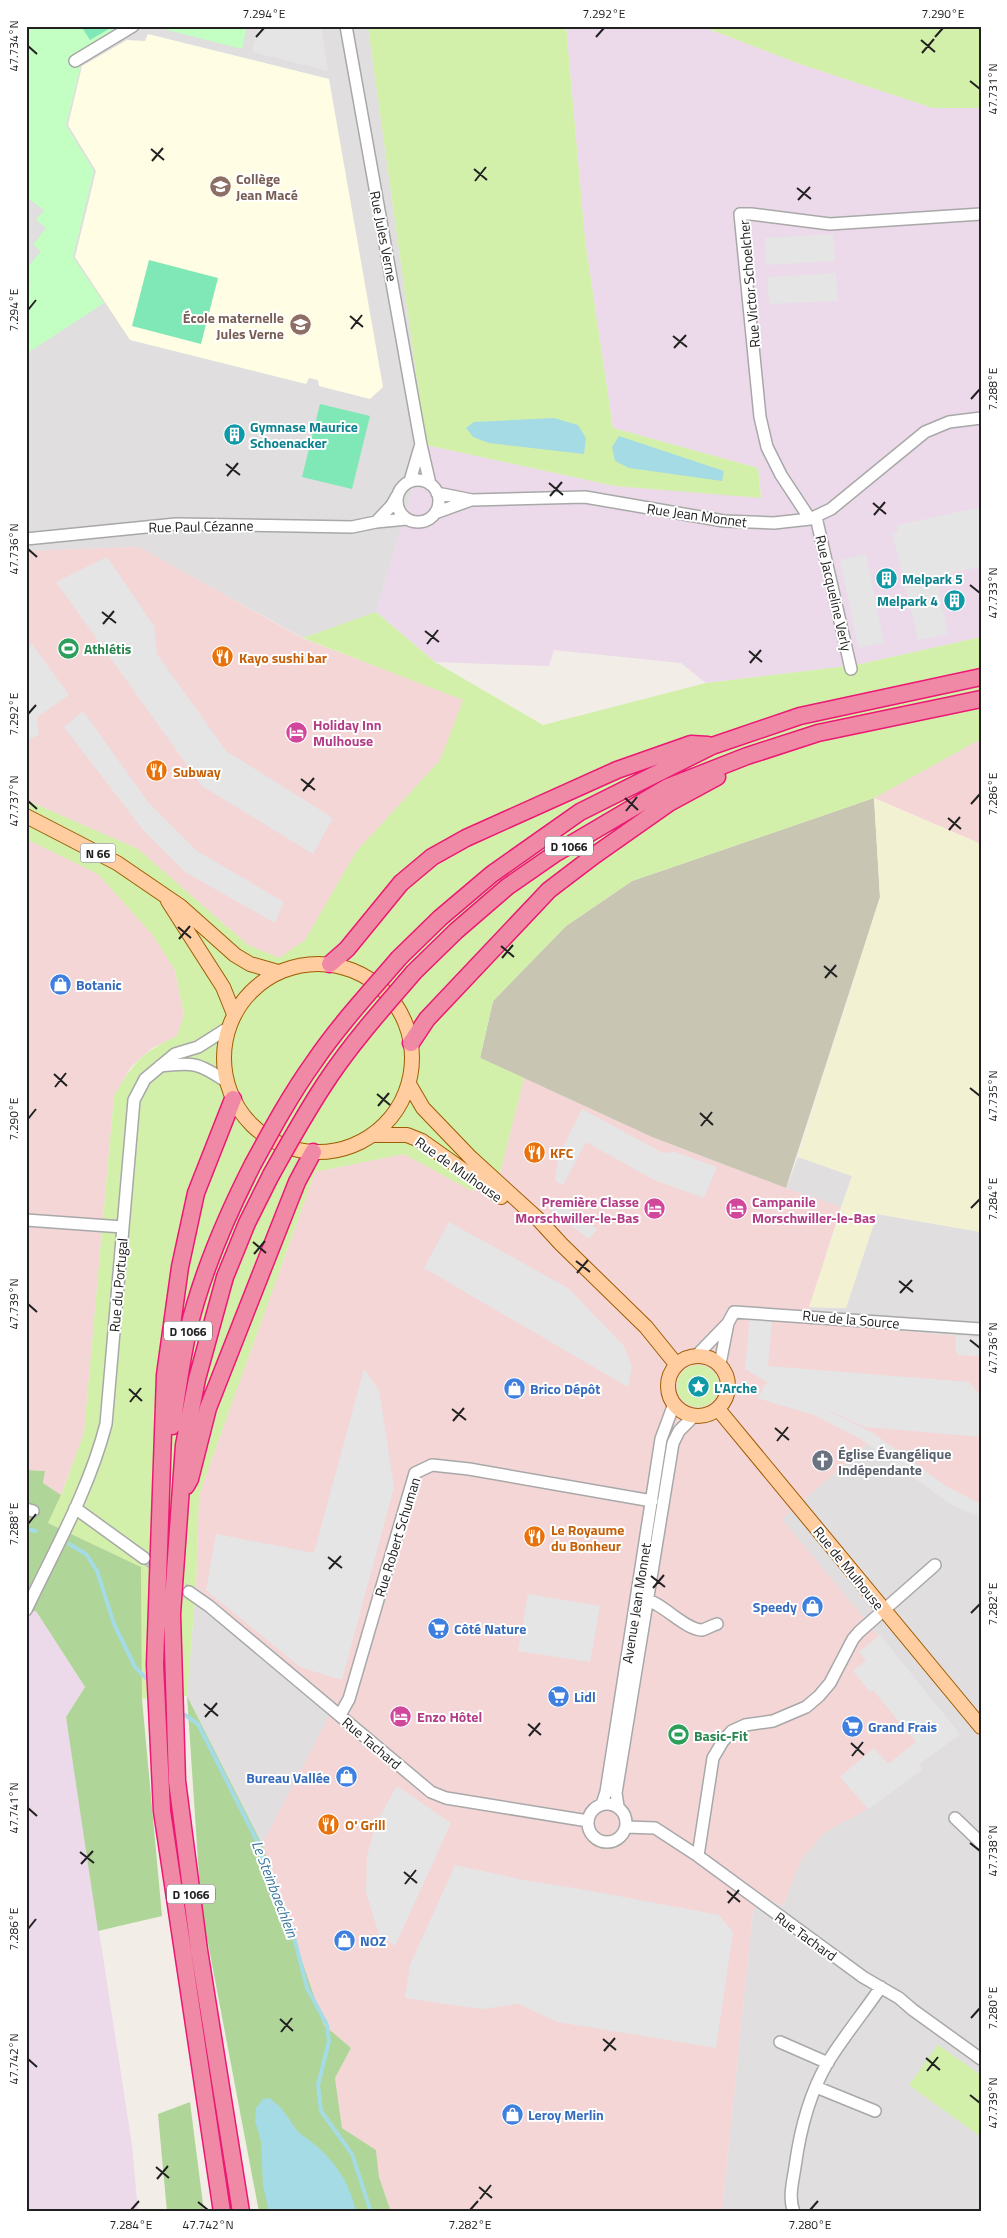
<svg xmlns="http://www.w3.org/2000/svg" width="1007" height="2238" font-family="'Titillium Web',sans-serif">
	<rect width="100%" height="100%" fill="#f2eee7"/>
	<path fill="#e0dede" d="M26 26H368L426 445 376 612 303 638 139 547 26 551Z
		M798 1157 852 1176 841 1207 786 1188Z
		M877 1214 981 1232V1338L805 1322 809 1307 846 1308Z
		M868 1444 952 1505 981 1517V2212H722L753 1910 766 1898 783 1906 801 1860 825 1832 868 1809 922 1770 918 1765 960 1734 782 1519Z
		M196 1587 336 1705 262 1844 187 1696Z"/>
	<path fill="#f4d6d7" d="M139 547 302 638 464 700 440 760 356 852 305 940 279 958 248 945 138 849 26 800V551Z
		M981 739V844L874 798Z
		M26 839 98 874 152 934 175 970 184 1015 178 1036 152 1048 131 1067 114 1096 84 1433 61 1495 43 1483 45 1471 26 1470Z
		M524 1078 652 1137 786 1188 841 1207 805 1322 981 1338V1517L952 1505 868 1444 782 1519 960 1734 919 1764 922 1770 868 1809 825 1832 801 1860 783 1906 766 1898 753 1910 722 2212H391L379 2177 376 2150 342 2128 335 2078 351 2048 324 2025 262 1844 335 1705 196 1587 199 1495 315 1172 404 1154 473 1191 500 1173Z"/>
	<path fill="#ecd9ea" d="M566 26H700L800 64 933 108H981V637L856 665 706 683 681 663 554 650 549 666 435 662 376 612 426 445 615 486 761 497 758 468 613 428 585 240Z
		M36 1611 85 1687 66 1717 132 2145 138 2212H26V1613Z"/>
	<path fill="#fffde4" d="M148 34 329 79 383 387 370 399 319 386 318 380 309 378 306 384 130 340 75 257 96 171 68 125 82 66 127 40 145 41Z"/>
	<path fill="#c8c6b2" d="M874 798 880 897 786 1188 652 1137 480 1058 493 1001 566 926 632 881Z"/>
	<path fill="#f2f2d2" d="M874 798 981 844V1232L877 1214 846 1308 809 1307 852 1176 798 1157 880 897Z"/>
	<path fill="#d3f0aa" d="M368 26H566L585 240 613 428 758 468 761 498 615 486 426 445Z
		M701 26H981V108H933L800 64Z
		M376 612 435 662 543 725 706 683 856 665 981 637V739L874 798 632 881 566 926 493 1001 480 1058 524 1078 500 1173 472 1191 404 1154 315 1172 199 1495 196 1587 187 1696 142 1699 141 1567 48 1523 62 1493 84 1433 114 1096C134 1062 141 1053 177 1036L184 1015 175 970 152 934 98 874 26 839V800L138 849 248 945 279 958 305 940 356 852 440 760 463 700 303 638Z
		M677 1386a21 21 0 1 1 42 0a21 21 0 1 1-42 0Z
		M938 2045 981 2075V2137L909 2085Z"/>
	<path fill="#b0d598" d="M26 1470 45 1471 43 1483 61 1495 48 1523 141 1567 142 1699 162 1916 98 1931 66 1717 85 1687 36 1611 26 1613Z
		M187 1696 262 1844 324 2025 351 2048 335 2078 342 2128 376 2150 379 2177 391 2212H259L201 1906Z
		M190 2102 204 2212H167L158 2114Z"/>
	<path fill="#c3ffc2" d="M26 26H144L81 65 66 125 94 171 73 257 104 303 26 354V288L31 282 26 278V269L41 251 33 245 46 228 36 220 44 210 26 197V190L30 184 26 181Z
		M152 26H247L242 49Z"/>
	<path fill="#7fe8b6" d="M81 26H114L90 40Z
		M149 260 218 278 201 344 132 326Z
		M320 404 370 416 352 489 302 477Z"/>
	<path fill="#e5e5e5" d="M258 26H321L328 71 252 52Z
		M833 234 835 261 766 265 765 238Z
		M836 273 838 301 769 304 767 277Z
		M981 507V567L936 576 942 604 938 607 943 610 948 634 918 640 892 533 898 532 897 525Z
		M866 554 884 643 858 648 840 560Z
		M107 557 154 626 157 654 226 751 333 818 313 854 202 786 56 582Z
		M32 644 69 695 37 717 39 734 29 740 26 737V646Z
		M83 711 148 802 197 851 284 902 275 923 185 872 143 830 64 727Z
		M582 1109 663 1153 675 1152 717 1167 704 1198 654 1180 586 1142 563 1185 555 1181 558 1157Z
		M557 1198 597 1229 589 1239 549 1209Z
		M449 1222 568 1288 624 1346 632 1367 628 1387 424 1268Z
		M750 1318 772 1320 768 1366 969 1382 981 1396V1437L865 1427 814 1404 873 1433 946 1486 981 1504V1517L952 1505 859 1438 814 1415 757 1398 767 1382 745 1369Z
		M956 1336 981 1338V1356L957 1355 955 1346Z
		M364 1369 379 1390 394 1487 342 1680 300 1667 206 1590 216 1534 314 1553Z
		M528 1594 600 1606 590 1662 518 1651Z
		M880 1635 960 1734 919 1764 922 1770 868 1809 840 1777 874 1748 888 1764 916 1742 873 1690 870 1692 853 1671 866 1660 859 1652Z
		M397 1786 451 1823 395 1946 379 1935 366 1892 367 1856 376 1823Z
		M455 1865 529 1881 581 1889 719 1915 733 1932 716 2048 557 2022 519 2004 481 2009 405 1998 410 1965Z"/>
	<path fill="#a4dbe4" d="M554 418 578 425 586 438 584 454 489 443 473 437 466 428 474 422Z
		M619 436 724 471 722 481 629 468 615 461 612 447Z
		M269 2098C283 2108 285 2113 294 2126 298 2134 308 2138 314 2144 335 2161 351 2185 356 2212H269L263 2185 261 2141 255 2121 256 2108 263 2099Z"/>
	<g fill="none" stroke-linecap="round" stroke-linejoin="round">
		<path stroke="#a4dbe4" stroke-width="4" d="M26 1529 36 1531
			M69 1544 86 1554 97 1571 114 1624 135 1667 147 1679
			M185 1715 198 1724 257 1841 270 1886 290 1922 307 1988 327 2025 329 2041 318 2085 321 2111 352 2154 371 2212"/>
		<path stroke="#c8c5bf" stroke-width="11" stroke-dasharray="11 5.5" stroke-linecap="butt" d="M144 1558 189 1592"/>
		<defs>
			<path id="minor" d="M346 26 421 445 430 484
				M75 61 133 26
				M397 501a21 21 0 1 1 42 0a21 21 0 1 1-42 0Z
				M410 481 420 447
				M437 493 472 500 585 497 724 521 774 523 810 519 831 509 925 432 949 422 981 418
				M435 513 471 500
				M816 517 851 669
				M810 519 781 475 767 447 760 417 740 214H751L830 224 981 214
				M376 522 392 505 397 496
				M26 539 176 524 352 527 376 522 407 519
				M160 1066C194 1062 199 1063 227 1082
				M26 1220 123 1227
				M697 1355 728 1323 734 1312 981 1329
				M720 1364 728 1323
				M75 1508 144 1558
				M26 1509 33 1511
				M189 1592 209 1606 431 1792 446 1798 588 1821
				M642 1598C662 1602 685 1630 702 1630 706 1629 713 1625 717 1624
				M26 1610C55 1549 89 1490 106 1424L134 1100 145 1079 175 1054 198 1047 228 1028
				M340 1715 349 1699 415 1473 432 1465 469 1469 652 1501
				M588 1823a19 19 0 1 1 38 0a19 19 0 1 1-38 0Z
				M602 1804 606 1792 661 1439 674 1404
				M618 1806 616 1793 673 1443 679 1431 694 1416
				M955 1818 981 1843
				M626 1827 655 1828 698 1856 863 1977 899 1998 913 2010 981 2059
				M698 1856 713 1758 723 1741 732 1731 745 1725 773 1721 806 1707 819 1696 830 1683 853 1639 859 1632 935 1565
				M780 2042 828 2063
				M816 2087 875 2111
				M794 2212C788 2198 793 2181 795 2167 800 2130 809 2094 828 2062 844 2036 864 2012 881 1987"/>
			<path id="major" d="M26 816 117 863 180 906 235 955 250 964 278 972
				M168 901 223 987 234 1014
				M224 1058a94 94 0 1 1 188 0a94 94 0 1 1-188 0Z
				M409 1084 423 1108 471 1158 539 1220 561 1244 646 1327 676 1364
				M373 1135H407L422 1141 501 1197
				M668 1386a30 30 0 1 1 60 0a30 30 0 1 1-60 0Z
				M718 1409 981 1727"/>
			<path id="highway" d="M399 958 440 918 492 874 580 812 712 746 800 716 981 677
				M330 964 347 949 401 883 432 857 466 838 617 770 691 744 708 745
				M414 972 456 931 507 887 556 853 668 787 747 756 818 733 981 699
				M411 1043 427 1019 549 890 595 855 669 803 717 777
				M172 1426C177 1394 181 1362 188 1331 202 1272 226 1217 253 1164
				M186 1486 190 1479 208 1408 297 1182 313 1152
				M222 2212 162 1811 155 1665 165 1375 180 1267 196 1193 233 1099
				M241 2212 199 1950 177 1781 172 1614 184 1445 197 1379 225 1277 247 1223 271 1175"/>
		</defs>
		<use href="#minor" stroke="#a8a8a8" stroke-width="14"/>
		<use href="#major" stroke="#9f5c00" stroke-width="16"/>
		<use href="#highway" stroke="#ec1874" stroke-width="19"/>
		<use href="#minor" stroke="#fff" stroke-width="11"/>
		<use href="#major" stroke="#ffcda0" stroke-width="14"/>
		<use href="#highway" stroke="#f089a6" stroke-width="16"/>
		<defs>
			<path id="highway-bridge" d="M253 1164C272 1129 291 1094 314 1062 339 1025 370 992 399 958
				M271 1175C290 1141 308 1108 330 1076 355 1039 385 1006 414 972"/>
		</defs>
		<use href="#highway-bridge" stroke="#ec1874" stroke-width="19" stroke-linecap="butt"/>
		<use href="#highway-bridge" stroke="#f089a6" stroke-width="16"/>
	</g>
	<path fill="none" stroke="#212121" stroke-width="2" d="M256 37 264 28M596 37 604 28M935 37 943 28M921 40 935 52M28 46 37 54M922 53 934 39M970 81 980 89M151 149 164 160M152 161 163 148M474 169 487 180M475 181 486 167M797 188 811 199M798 200 810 187M28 310 36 300M350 316 363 327M351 329 362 315M673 336 687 347M674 348 686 335M971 399 980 389M226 464 240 475M227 476 238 463M549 483 563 495M550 496 562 482M873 503 886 514M874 515 885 502M28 549 37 557M970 585 980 593M102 612 116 623M103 624 114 611M425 631 439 642M427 644 438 630M749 651 762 662M750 663 761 650M28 714 36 705M301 779 315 790M303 791 314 778M625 798 638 810M28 801 37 809M971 804 980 794M626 811 637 797M948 818 961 829M949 830 960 817M178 927 191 938M179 939 190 926M501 946 514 957M502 958 513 945M824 966 837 977M825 978 836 965M54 1074 67 1086M55 1087 66 1073M970 1088 980 1096M377 1094 390 1105M378 1106 389 1093M700 1113 713 1125M28 1119 36 1109M701 1126 712 1112M971 1208 980 1199M253 1242 266 1253M254 1254 265 1241M576 1261 590 1272M577 1273 588 1260M899 1281 913 1292M900 1293 912 1280M28 1304 37 1312M970 1340 980 1348M129 1389 142 1401M130 1402 141 1388M452 1409 466 1420M453 1421 464 1408M775 1428 789 1440M777 1441 788 1427M28 1524 36 1514M328 1557 342 1568M329 1569 341 1556M651 1576 665 1587M653 1588 664 1575M971 1613 980 1604M204 1704 218 1716M205 1717 217 1703M528 1724 541 1735M529 1736 540 1723M851 1743 864 1755M852 1756 863 1742M28 1808 37 1816M970 1843 980 1851M80 1852 94 1863M81 1864 93 1851M404 1872 417 1883M405 1884 416 1870M727 1891 740 1902M728 1903 739 1890M28 1929 36 1919M971 2018 980 2008M280 2019 293 2031M281 2032 292 2018M603 2039 616 2050M604 2051 615 2038M926 2058 940 2070M28 2059 37 2067M927 2071 938 2057M970 2095 980 2103M156 2167 169 2178M157 2179 168 2166M479 2187 492 2198M480 2199 491 2185M198 2202 208 2210M131 2210 139 2201M470 2210 478 2201M810 2210 818 2201"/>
	<defs>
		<symbol id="school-disc" viewBox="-11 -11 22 22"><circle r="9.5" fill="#8d6e63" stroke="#fff"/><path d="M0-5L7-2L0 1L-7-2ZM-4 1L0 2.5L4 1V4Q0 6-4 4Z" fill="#fff"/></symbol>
		<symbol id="building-disc" viewBox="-11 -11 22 22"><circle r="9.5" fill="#0f9aa8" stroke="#fff"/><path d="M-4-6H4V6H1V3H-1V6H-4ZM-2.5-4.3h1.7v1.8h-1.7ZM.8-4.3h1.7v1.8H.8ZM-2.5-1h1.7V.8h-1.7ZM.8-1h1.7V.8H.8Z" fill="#fff"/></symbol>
		<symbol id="stadium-disc" viewBox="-11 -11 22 22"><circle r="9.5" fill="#2e9e5b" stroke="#fff"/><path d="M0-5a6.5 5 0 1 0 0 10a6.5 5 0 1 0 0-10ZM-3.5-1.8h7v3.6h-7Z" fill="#fff"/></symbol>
		<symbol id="restaurant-disc" viewBox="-11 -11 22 22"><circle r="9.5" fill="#e8710a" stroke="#fff"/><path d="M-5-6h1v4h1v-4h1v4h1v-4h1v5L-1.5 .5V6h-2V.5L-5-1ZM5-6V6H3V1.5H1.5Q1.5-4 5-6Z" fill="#fff"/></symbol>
		<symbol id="hotel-disc" viewBox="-11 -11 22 22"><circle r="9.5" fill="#d1479c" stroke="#fff"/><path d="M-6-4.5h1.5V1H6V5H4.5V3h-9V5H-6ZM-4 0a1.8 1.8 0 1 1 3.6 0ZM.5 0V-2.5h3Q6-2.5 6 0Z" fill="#fff"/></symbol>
		<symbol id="shop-disc" viewBox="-11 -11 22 22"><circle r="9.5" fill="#3f7fe0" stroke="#fff"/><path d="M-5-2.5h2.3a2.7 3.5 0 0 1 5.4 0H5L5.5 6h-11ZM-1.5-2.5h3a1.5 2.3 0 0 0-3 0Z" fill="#fff"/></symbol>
		<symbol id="sight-disc" viewBox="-11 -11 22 22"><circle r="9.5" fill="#0f9aa8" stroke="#fff"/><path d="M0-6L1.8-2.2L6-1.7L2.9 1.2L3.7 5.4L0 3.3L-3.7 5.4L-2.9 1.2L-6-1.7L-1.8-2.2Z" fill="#fff"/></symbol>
		<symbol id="church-disc" viewBox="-11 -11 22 22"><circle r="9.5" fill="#6b7280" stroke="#fff"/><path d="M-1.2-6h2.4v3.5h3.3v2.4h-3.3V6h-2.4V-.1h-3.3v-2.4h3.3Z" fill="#fff"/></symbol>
		<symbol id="supermarket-disc" viewBox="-11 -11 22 22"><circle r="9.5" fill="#3f7fe0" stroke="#fff"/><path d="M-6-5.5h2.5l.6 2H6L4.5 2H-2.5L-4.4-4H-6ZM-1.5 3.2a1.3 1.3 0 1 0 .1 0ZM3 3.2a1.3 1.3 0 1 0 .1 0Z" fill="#fff"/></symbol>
	</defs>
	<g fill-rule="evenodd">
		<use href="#school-disc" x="208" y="174" width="25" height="25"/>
		<use href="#school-disc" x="288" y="312" width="25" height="25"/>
		<use href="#building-disc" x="222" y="422" width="25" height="25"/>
		<use href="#building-disc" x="874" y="566" width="25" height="25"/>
		<use href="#building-disc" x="942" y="588" width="25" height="25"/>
		<use href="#stadium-disc" x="56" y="636" width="25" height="25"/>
		<use href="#restaurant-disc" x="210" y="644" width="25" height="25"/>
		<use href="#hotel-disc" x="284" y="720" width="25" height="25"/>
		<use href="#restaurant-disc" x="144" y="758" width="25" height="25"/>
		<use href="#shop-disc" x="48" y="972" width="25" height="25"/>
		<use href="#restaurant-disc" x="522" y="1140" width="25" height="25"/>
		<use href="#hotel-disc" x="642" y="1196" width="25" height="25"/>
		<use href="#hotel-disc" x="724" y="1196" width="25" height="25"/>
		<use href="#sight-disc" x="686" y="1374" width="25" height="25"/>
		<use href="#shop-disc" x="502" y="1376" width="25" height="25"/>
		<use href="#church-disc" x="810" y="1448" width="25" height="25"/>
		<use href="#restaurant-disc" x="522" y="1524" width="25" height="25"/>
		<use href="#shop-disc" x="800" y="1594" width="25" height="25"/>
		<use href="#supermarket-disc" x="426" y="1616" width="25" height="25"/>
		<use href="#supermarket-disc" x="546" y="1684" width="25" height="25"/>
		<use href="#hotel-disc" x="388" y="1704" width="25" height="25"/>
		<use href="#supermarket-disc" x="840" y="1714" width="25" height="25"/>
		<use href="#stadium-disc" x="666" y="1722" width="25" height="25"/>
		<use href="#shop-disc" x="334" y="1764" width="25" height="25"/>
		<use href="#restaurant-disc" x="316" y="1812" width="25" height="25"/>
		<use href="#shop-disc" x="332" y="1928" width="25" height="25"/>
		<use href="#shop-disc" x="500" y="2102" width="25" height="25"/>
	</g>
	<g text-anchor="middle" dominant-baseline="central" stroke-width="4" stroke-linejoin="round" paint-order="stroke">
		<g fill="#fff" stroke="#646464" stroke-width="1">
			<rect x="545" y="836.5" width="48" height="19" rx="4"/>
			<rect x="80.5" y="843.5" width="35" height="19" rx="4"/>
			<rect x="164" y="1321.5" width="48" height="19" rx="4"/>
			<rect x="167" y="1884.5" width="48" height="19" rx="4"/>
		</g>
		<g font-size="12" font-weight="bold" fill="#212121">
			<text x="569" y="846">D 1066</text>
			<text x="98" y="853">N 66</text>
			<text x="188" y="1331">D 1066</text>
			<text x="191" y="1894">D 1066</text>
		</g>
		<g font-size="14" font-weight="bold" fill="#785e54" stroke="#fff" text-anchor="start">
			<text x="236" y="178">Collège<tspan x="236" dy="16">Jean Macé</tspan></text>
			<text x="284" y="317" text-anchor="end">École maternelle<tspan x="284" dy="16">Jules Verne</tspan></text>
		</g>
		<g font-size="14" fill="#212121" stroke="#fff">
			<text transform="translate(384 236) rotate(79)">Rue Jules Verne</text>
			<text transform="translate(749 284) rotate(-95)">Rue Victor Schoelcher</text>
			<text transform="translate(697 515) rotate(8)">Rue Jean Monnet</text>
			<text transform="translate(201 526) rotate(-1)">Rue Paul Cézanne</text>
			<text transform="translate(834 593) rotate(77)">Rue Jacqueline Verly</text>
			<text transform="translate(459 1169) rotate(35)">Rue de Mulhouse</text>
			<text transform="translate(118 1285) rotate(-85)">Rue du Portugal</text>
			<text transform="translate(851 1319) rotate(5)">Rue de la Source</text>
			<text transform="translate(397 1537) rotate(-73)">Rue Robert Schuman</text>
			<text transform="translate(849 1568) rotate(51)">Rue de Mulhouse</text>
			<text transform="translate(636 1603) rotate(-81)">Avenue Jean Monnet</text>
			<text transform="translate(372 1743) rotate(40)">Rue Tachard</text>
			<text transform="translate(806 1936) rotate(36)">Rue Tachard</text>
		</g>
		<g font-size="14" font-weight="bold" fill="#0d838f" stroke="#fff" text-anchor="start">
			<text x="250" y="426">Gymnase Maurice<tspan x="250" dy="16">Schoenacker</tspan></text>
			<text x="902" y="578">Melpark 5</text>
			<text x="938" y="600" text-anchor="end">Melpark 4</text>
			<text x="714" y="1387">L'Arche</text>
		</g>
		<g font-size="14" font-weight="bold" fill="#27864d" stroke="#fff" text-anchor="start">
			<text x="84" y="648">Athlétis</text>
			<text x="694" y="1735">Basic-Fit</text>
		</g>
		<g font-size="14" font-weight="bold" fill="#c56008" stroke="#fff" text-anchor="start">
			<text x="239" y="657">Kayo sushi bar</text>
			<text x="173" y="771">Subway</text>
			<text x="550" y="1152">KFC</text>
			<text x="551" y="1529">Le Royaume<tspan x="551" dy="16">du Bonheur</tspan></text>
			<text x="345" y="1824">O' Grill</text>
		</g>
		<g font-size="14" font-weight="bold" fill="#b23c85" stroke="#fff" text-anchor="start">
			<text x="313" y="724">Holiday Inn<tspan x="313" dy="16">Mulhouse</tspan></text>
			<text x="639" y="1201" text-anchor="end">Première Classe<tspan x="639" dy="16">Morschwiller-le-Bas</tspan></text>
			<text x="752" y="1201">Campanile<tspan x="752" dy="16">Morschwiller-le-Bas</tspan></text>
			<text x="417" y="1716">Enzo Hôtel</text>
		</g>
		<g font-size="14" font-weight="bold" fill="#366cbe" stroke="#fff" text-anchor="start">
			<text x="76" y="984">Botanic</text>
			<text x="530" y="1388">Brico Dépôt</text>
			<text x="797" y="1606" text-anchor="end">Speedy</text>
			<text x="454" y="1628">Côté Nature</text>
			<text x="574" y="1696">Lidl</text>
			<text x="868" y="1726">Grand Frais</text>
			<text x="330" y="1777" text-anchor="end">Bureau Vallée</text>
			<text x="360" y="1940">NOZ</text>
			<text x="528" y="2114">Leroy Merlin</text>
		</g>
		<g font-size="14" font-weight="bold" fill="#5b616d" stroke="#fff" text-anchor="start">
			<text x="838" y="1453">Église Évangélique<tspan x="838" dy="16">Indépendante</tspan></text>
		</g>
		<g font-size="15" font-style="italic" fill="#3c79a2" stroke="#fff">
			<text transform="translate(275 1889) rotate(69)">Le Steinbaechlein</text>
		</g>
	</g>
	<rect width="1007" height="2238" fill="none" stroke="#ffffff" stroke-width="55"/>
	<rect x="28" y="28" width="952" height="2182" fill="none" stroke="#212121" stroke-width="2"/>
	<g font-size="12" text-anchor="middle" fill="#212121">
		<text x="264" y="18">7.294°E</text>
		<text x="604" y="18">7.292°E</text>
		<text x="943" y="18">7.290°E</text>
		<text transform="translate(14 46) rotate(-90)" y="4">47.734°N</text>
		<text transform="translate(993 89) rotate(-90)" y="4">47.731°N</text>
		<text transform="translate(14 310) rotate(-90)" y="4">7.294°E</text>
		<text transform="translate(993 389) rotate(-90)" y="4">7.288°E</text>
		<text transform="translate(14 549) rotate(-90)" y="4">47.736°N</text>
		<text transform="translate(993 593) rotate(-90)" y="4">47.733°N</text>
		<text transform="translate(14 714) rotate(-90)" y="4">7.292°E</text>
		<text transform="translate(993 794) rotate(-90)" y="4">7.286°E</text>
		<text transform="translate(14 801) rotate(-90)" y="4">47.737°N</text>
		<text transform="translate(993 1096) rotate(-90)" y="4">47.735°N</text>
		<text transform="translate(14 1119) rotate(-90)" y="4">7.290°E</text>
		<text transform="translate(993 1199) rotate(-90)" y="4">7.284°E</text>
		<text transform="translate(14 1304) rotate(-90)" y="4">47.739°N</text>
		<text transform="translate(993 1348) rotate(-90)" y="4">47.736°N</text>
		<text transform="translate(14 1524) rotate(-90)" y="4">7.288°E</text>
		<text transform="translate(993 1604) rotate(-90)" y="4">7.282°E</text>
		<text transform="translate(14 1808) rotate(-90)" y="4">47.741°N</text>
		<text transform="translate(993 1851) rotate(-90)" y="4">47.738°N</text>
		<text transform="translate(14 1929) rotate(-90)" y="4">7.286°E</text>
		<text transform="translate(993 2008) rotate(-90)" y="4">7.280°E</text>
		<text transform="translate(14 2059) rotate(-90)" y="4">47.742°N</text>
		<text transform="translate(993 2103) rotate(-90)" y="4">47.739°N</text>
		<text x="131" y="2229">7.284°E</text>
		<text x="208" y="2229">47.742°N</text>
		<text x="470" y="2229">7.282°E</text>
		<text x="810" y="2229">7.280°E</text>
	</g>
</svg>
